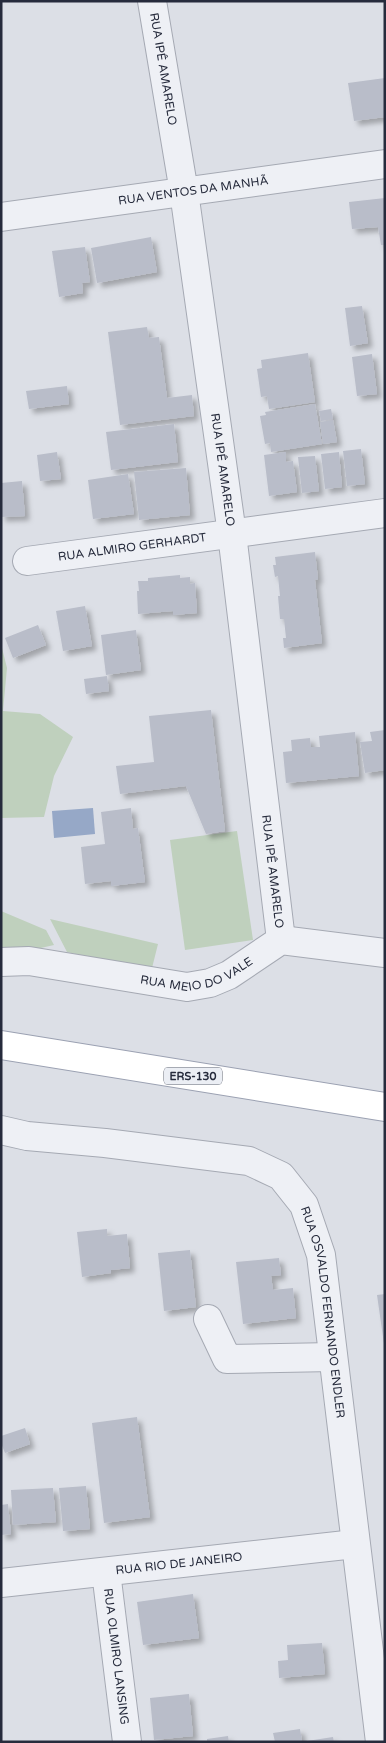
<svg xmlns="http://www.w3.org/2000/svg" width="386" height="1743" font-family="'Varela Round',sans-serif">
	<defs>
		<filter id="shadow"><feDropShadow dx="4.5" dy="4.5" stdDeviation="2.5" flood-color="#0004"/></filter>
	</defs>
	<rect width="100%" height="100%" fill="#dcdfe6"/>
	<path fill="#bfd0bd" d="M1 644 7 668 3 711 40 714 73 737 54 776 44 817 1 818Z
		M237 831 253 940 185 950 170 840Z
		M1 911 46 930 54 945 1 957Z
		M50 919 158 944 151 972 67 952Z"/>
	<path fill="#96a8c7" d="M93 808 95 834 54 838 52 811Z"/>
	<path fill="#b9bdc9" filter="url(#shadow)" d="M385 78V117L354 121 348 83Z
		M385 198V245H381L378 227 352 229 349 202Z
		M151 237 157 272 97 283 91 248Z
		M85 247 90 282 82 283 83 293 59 297 52 251Z
		M362 306 368 343 350 346 345 308Z
		M147 327 149 338 159 337 167 398 192 395 194 416 120 425 108 332Z
		M308 353 315 402 269 409 267 396 261 397 257 369 262 368 261 360Z
		M372 354 377 394 357 396 352 357Z
		M67 386 69 404 29 409 26 391Z
		M315 404 322 444 271 452 270 443 265 444 260 416 266 415 265 412Z
		M331 409 333 419 321 421 319 411Z
		M333 420 337 442 323 444 320 422Z
		M174 424 178 462 111 470 106 432Z
		M361 449 365 484 347 486 343 451Z
		M57 452 61 479 40 481 37 455Z
		M286 452V462L293 461 297 492 269 496 264 455Z
		M339 452 342 487 325 489 321 454Z
		M315 456 319 491 302 493 298 457Z
		M186 468 190 515 139 520 134 472Z
		M128 474 134 514 93 519 88 480Z
		M22 481 25 516 1 517V483Z
		M315 552 318 579 315 580 322 643 284 648 283 638H286L284 619H280L278 596H280L278 576 275 577 273 565H276L275 557Z
		M180 575V578L190 577V584L195 583 197 613 173 615V611L138 614 137 591H139L138 581H148V578Z
		M85 606 92 646 63 651 56 611Z
		M38 625 46 645 13 658 5 638Z
		M136 630 141 670 106 675 101 635Z
		M107 676 109 691 86 694 84 679Z
		M211 710 225 831 206 834 186 786 120 794 116 766 154 762 149 716Z
		M385 730V770L365 773 360 742 372 741 370 732Z
		M355 732 359 776 286 783 283 752 292 751 291 740 310 738 311 747H320L319 736Z
		M131 808 133 829 138 828 145 882 111 886V881L85 884 81 847 105 844 101 812Z
		M107 1229V1236L127 1234 130 1268 111 1270V1273L82 1277 77 1232Z
		M190 1250 196 1307 164 1311 158 1253Z
		M279 1258 281 1275 271 1276 273 1290 293 1288 296 1318 243 1324 236 1262Z
		M385 1294V1344H384L377 1295Z
		M137 1417 150 1517 104 1523 92 1423Z
		M25 1428 30 1444 5 1453 1 1443V1436Z
		M86 1486 90 1529 63 1531 59 1488Z
		M53 1488 56 1522 13 1525 11 1490Z
		M8 1504 11 1534 1 1535V1505Z
		M193 1594 199 1638 143 1645 137 1602Z
		M322 1643 325 1674 279 1678 278 1661 288 1660 287 1645Z
		M189 1694 193 1736 154 1740 150 1698Z
		M300 1729 302 1742H275L273 1733Z
		M228 1736 229 1742H207V1739Z
		M333 1737 334 1742H307V1741Z"/>
	<g fill="none" stroke-linecap="round" stroke-linejoin="round">
		<defs>
			<g id="minor">
				<path id="s1" d="M152 1 184 192 232 534 281 940"/>
				<path id="s2" d="M1 217 385 164"/>
				<path id="s3" d="M27 561 385 513"/>
				<path id="s4" d="M1 962 29 961 187 987 210 983 229 975 281 940 385 953"/>
				<path id="s5" d="M1 1130 27 1136 105 1143 249 1161 281 1176 304 1205 321 1255 380 1742"/>
				<path d="M208 1319 227 1359 333 1357"/>
				<path id="s6" d="M106 1572 127 1742"/>
				<path id="s7" d="M1 1583 355 1544"/>
			</g>
			<path id="major" d="M1 1045 385 1107"/>
		</defs>
		<use href="#minor" stroke="#a5a9b3" stroke-width="30"/>
		<use href="#major" stroke="#9ba1b2" stroke-width="30"/>
		<use href="#minor" stroke="#eef0f5" stroke-width="28"/>
		<use href="#major" stroke="#fff" stroke-width="28"/>
	</g>
	<g text-anchor="middle" dominant-baseline="central" stroke-width="4" stroke-linejoin="round" paint-order="stroke">
		<rect fill="#ebeef4" stroke="#616673" stroke-width="1" x="164" y="1067.5" width="58" height="17" rx="4"/>
		<g font-size="11" font-weight="bold" fill="#262b3c">
			<text x="193" y="1076">ERS-130</text>
		</g>
		<g font-size="12" fill="#262b3c" stroke="#ebeef4">
			<text stroke="none"><textPath href="#s1" startOffset="69">RUA IPÊ AMARELO</textPath></text>
			<text stroke="none"><textPath href="#s2" startOffset="194">RUA VENTOS DA MANHÃ</textPath></text>
			<text stroke="none"><textPath href="#s1" startOffset="474">RUA IPÊ AMARELO</textPath></text>
			<text stroke="none"><textPath href="#s3" startOffset="106">RUA ALMIRO GERHARDT</textPath></text>
			<text stroke="none"><textPath href="#s1" startOffset="879">RUA IPÊ AMARELO</textPath></text>
			<text stroke="none"><textPath href="#s4" startOffset="200">RUA MEIO DO VALE</textPath></text>
			<text stroke="none"><textPath href="#s5" startOffset="432">RUA OSVALDO FERNANDO ENDLER</textPath></text>
			<text stroke="none"><textPath href="#s7" startOffset="179">RUA RIO DE JANEIRO</textPath></text>
			<text stroke="none"><textPath href="#s6" startOffset="85">RUA OLMIRO LANSING</textPath></text>
		</g>
	</g>
	<rect width="386" height="1743" fill="none" stroke="#262b3c" stroke-width="5"/>
</svg>
